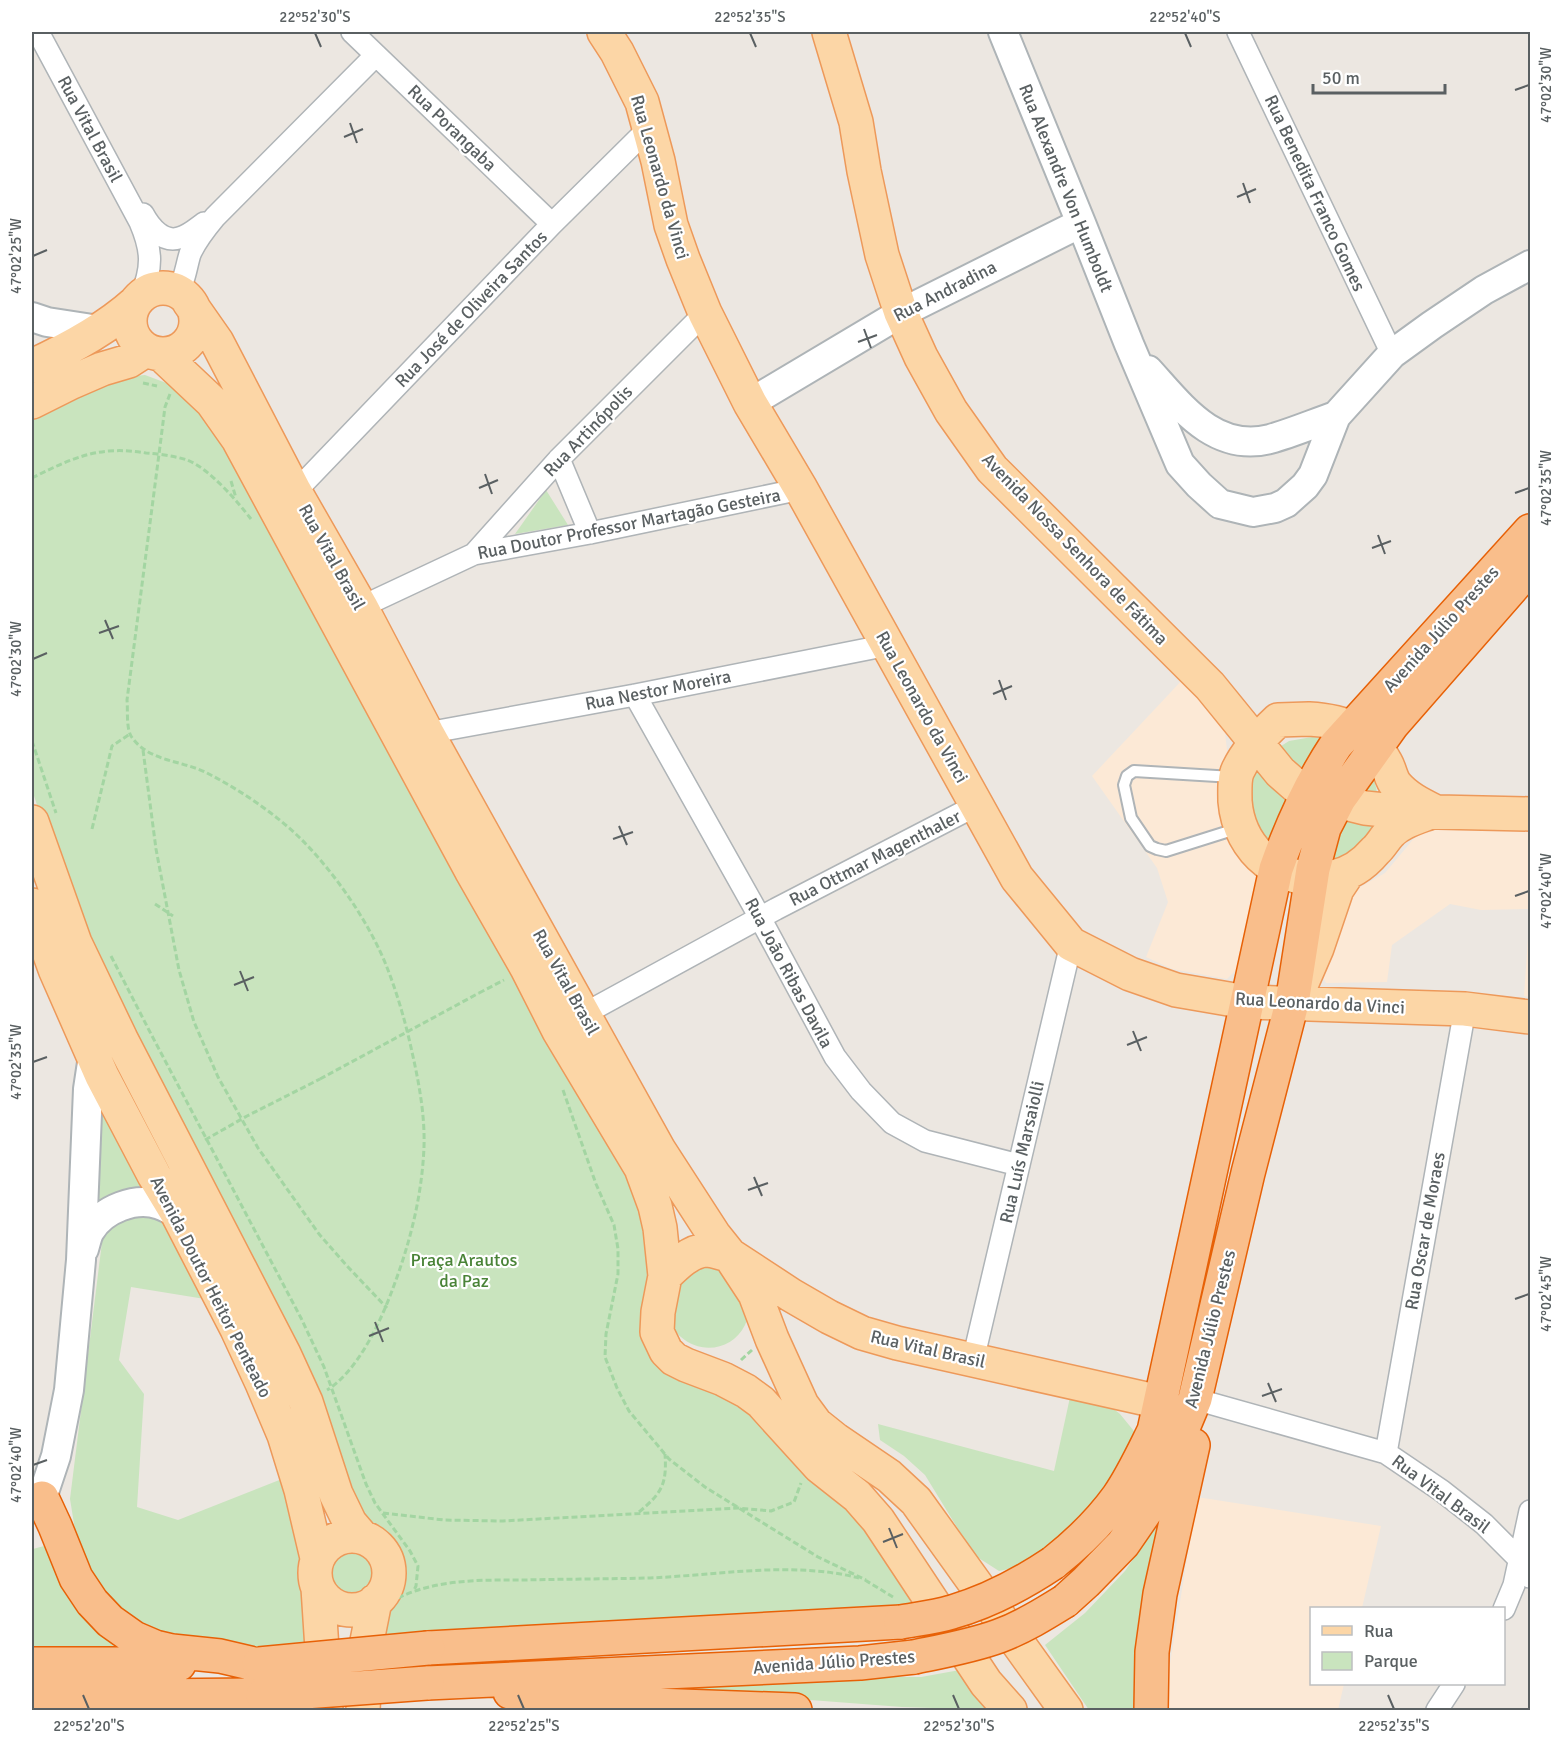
<svg xmlns="http://www.w3.org/2000/svg" width="1562" height="1742" font-family="Signika,sans-serif">
	<rect width="100%" height="100%" fill="#ece7e1"/>
	<path fill="#fce9d6" d="M1185 677 1223 716 1228 758 1262 871 1245 961 1227 979 1172 969 1146 957 1168 902 1157 868 1092 776Z
		M1426 824 1530 826V997L1524 996 1530 909 1481 910 1450 904 1392 945 1387 982 1326 983 1318 968 1346 895 1385 873Z
		M1197 1497 1381 1526 1362 1608H1312V1684H1344L1338 1710H1166L1164 1701Z"/>
	<path fill="#c9e4be" d="M145 375 177 387 230 443 640 1201 653 1231 646 1326 731 1391 844 1499 922 1603 888 1609 373 1638C377 1628 380 1616 385 1607 388 1602 394 1598 396 1592 407 1564 386 1546 367 1529L72 909 32 790V416L107 379Z
		M546 490 568 525 515 534Z
		M1312 737C1326 739 1339 741 1351 749 1385 773 1389 832 1352 856 1343 862 1323 865 1313 869L1256 836 1248 792 1256 770 1270 753 1289 741Z
		M101 1083 156 1194 97 1210Z
		M149 1213 165 1221 211 1300 131 1287 119 1360 144 1394 137 1507 178 1520 287 1477 306 1544 312 1578 311 1647 261 1652 164 1640 115 1610 90 1574 77 1542 70 1499 104 1226Z
		M711 1267 723 1270 749 1312C748 1316 747 1321 745 1325 733 1350 701 1355 681 1337 677 1334 672 1327 671 1322 670 1310 674 1296 675 1284L698 1268Z
		M1072 1388 1100 1398 1120 1414 1138 1436 1090 1513 1027 1565 999 1571 974 1555 925 1475 904 1456 880 1440 878 1424 1054 1471Z
		M1168 1509 1147 1591 1134 1668 1135 1710H1089L1045 1645 1085 1613 1125 1571Z
		M351 1540C356 1542 363 1543 369 1546 374 1549 378 1555 381 1560 394 1593 351 1622 328 1596 322 1589 322 1573 320 1564 330 1549 332 1544 351 1540Z
		M44 1546 117 1638 111 1650 32 1652V1552L33 1549Z
		M971 1668 995 1710 902 1707 784 1698 665 1694 663 1685 870 1677H921Z"/>
	<g fill="none" stroke-linecap="round" stroke-linejoin="round">
		<defs>
			<path id="lane" d="M1233 777 1134 771 1127 776 1124 785 1131 818 1150 846 1157 849 1166 851 1239 828"/>
			<path id="street" d="M38 32 140 222C152 250 153 267 141 296
				M352 32 552 224
				M1238 32 1392 354
				M143 214C150 227 163 243 179 238 188 236 197 228 204 223
				M177 292C185 281 186 267 190 254 196 240 205 229 215 217L376 55
				M559 459 590 533
				M295 492 552 224 649 128
				M474 554 559 459 705 313
				M361 607 474 554 590 533 801 489
				M635 695 753 905 835 1057 861 1091 892 1123 925 1141 1019 1165
				M427 733 635 695 888 645
				M584 1014 776 909 977 805
				M973 1360 1071 944
				M1195 1399 1386 1453 1442 1491 1484 1524 1520 1560 1530 1577
				M1386 1453 1465 1009
				M1504 1609 1514 1585 1530 1511
				M1437 1710 1454 1684"/>
			<path id="secondary" d="M1003 32 1081 223 1129 344 1180 464 1199 485 1220 504 1253 512 1275 508 1286 503 1305 486 1313 475 1336 416 1392 354 1432 325 1484 290 1530 265
				M32 317 47 322 99 330
				M1148 370C1181 406 1214 453 1270 439 1292 433 1315 423 1336 416
				M750 403 901 313 1081 223
				M84 1249C86 1243 87 1236 90 1231 103 1209 136 1196 160 1205 166 1207 172 1211 177 1213
				M32 1505 42 1498 56 1456 69 1390 81 1260 88 1089 93 1056 98 1052"/>
			<path id="primary" d="M604 32 617 52 642 102 658 161 671 225 683 259 705 313 750 403 801 489 1017 878 1071 944 1130 974 1176 990 1246 1002 1465 1009 1530 1017
				M829 32 856 122 864 171 882 255 901 313 921 357 951 411 992 469 1210 686 1280 772 1296 786 1309 794 1365 808 1394 811 1530 814
				M130 321a33 33 0 1 1 66 0a33 33 0 1 1-66 0Z
				M189 302 217 342 295 492 361 607 427 733 659 1150 714 1235 730 1255 791 1295 829 1317 862 1333 897 1343 1160 1402
				M162 355 212 402 238 439 471 870 527 968 559 1031 641 1168 655 1206 660 1228 665 1276 658 1312 657 1332 666 1351 674 1359 686 1365 723 1379 746 1391 761 1402 819 1466 857 1496 878 1520 986 1683 1010 1710
				M32 366C67 350 106 329 135 303
				M32 402 72 382 102 369 129 361 146 350
				M1309 719C1345 721 1369 731 1386 763 1390 770 1391 779 1396 785 1406 797 1420 804 1434 811 1419 817 1401 821 1390 833 1384 839 1381 846 1375 851 1364 864 1350 874 1333 877 1283 887 1239 852 1235 801 1235 792 1234 778 1238 770 1247 751 1263 734 1278 720Z
				M32 822 75 943 121 1039 284 1354 306 1402 336 1494 350 1523 362 1537
				M32 905 55 969 102 1076 154 1175 177 1213 237 1329 262 1383 284 1435 301 1490 317 1558
				M1301 985 1317 948 1337 889 1347 874
				M734 1262 755 1294 772 1339 802 1405 816 1424 836 1440 889 1476 916 1501 1066 1710
				M665 1276C676 1265 690 1251 706 1250 713 1250 723 1254 730 1255
				M315 1573a37 37 0 1 1 74 0a37 37 0 1 1-74 0Z
				M318 1588 326 1710
				M363 1710 366 1646 375 1601"/>
			<path id="highway" d="M42 1498 55 1526 76 1578 92 1602 110 1621 134 1638 155 1647 172 1651 220 1656 250 1663
				M1053 1563C1077 1544 1100 1522 1118 1497 1132 1477 1143 1453 1154 1431L1276 869C1291 826 1311 783 1336 745L1530 531
				M1065 1601 1086 1582 1123 1544 1152 1502 1195 1399 1248 1173 1292 1003 1313 869 1324 828 1339 799 1392 725 1530 567
				M428 1648 901 1622
				M32 1664H179
				M427 1683 860 1663 914 1657
				M510 1692 544 1699 599 1703 795 1710
				M32 1697 263 1695
				M1151 1710 1152 1652 1160 1594 1193 1445"/>
		</defs>
		<use href="#lane" stroke="#afb4b7" stroke-width="14"/>
		<use href="#street" stroke="#afb4b7" stroke-width="24"/>
		<use href="#secondary" stroke="#aeb4b7" stroke-width="32"/>
		<use href="#primary" stroke="#ed995a" stroke-width="36"/>
		<use href="#highway" stroke="#e76107" stroke-width="36"/>
		<path stroke="#a3d5a2" stroke-width="3" stroke-dasharray="6 3" stroke-linecap="butt" d="M143 383 157 386
			M170 394 165 407 159 454 127 700C128 710 126 727 131 736 148 762 182 760 207 773 240 790 273 812 300 838 335 873 370 923 388 970 398 996 406 1024 412 1052 419 1083 425 1115 424 1147 422 1196 410 1243 393 1288 381 1321 358 1371 327 1390
			M32 478C56 466 82 453 109 451 122 450 134 451 146 453 159 454 175 456 187 460 209 468 237 501 251 519
			M231 481 236 498
			M32 741 56 813
			M143 750 156 849 179 970 194 1022 218 1077 258 1148 319 1234 347 1266 387 1308
			M92 829 112 746 130 734
			M155 904 173 916
			M111 956 151 1034 301 1318 324 1367 366 1484 375 1503 410 1551 418 1566 416 1586 414 1590
			M479 993 504 980
			M563 1090 596 1184 614 1225 618 1249V1274L606 1334 605 1357 617 1388 629 1411 669 1459 705 1487 818 1557 866 1580
			M205 1140 247 1116 320 1079
			M741 1360 752 1350
			M639 1512C662 1493 667 1484 665 1454
			M383 1513 444 1520 503 1521 738 1508 771 1511 794 1502 801 1483
			M865 1580 893 1597
			M398 1598C437 1579 481 1580 523 1580 565 1579 608 1579 650 1578 718 1575 793 1561 859 1578"/>
		<use href="#lane" stroke="#fff" stroke-width="10"/>
		<use href="#street" stroke="#fff" stroke-width="21"/>
		<use href="#secondary" stroke="#fff" stroke-width="28"/>
		<use href="#primary" stroke="#fcd6a6" stroke-width="33"/>
		<use href="#highway" stroke="#f9be8b" stroke-width="33"/>
		<defs>
			<path id="highway-bridge" d="M901 1622C918 1619 936 1617 952 1612 987 1602 1023 1583 1053 1563
				M914 1657C943 1651 972 1646 999 1636 1023 1627 1044 1614 1065 1601
				M259 1664 428 1648
				M263 1695 427 1683"/>
		</defs>
		<use href="#highway-bridge" stroke="#e76107" stroke-width="36" stroke-linecap="butt"/>
		<path stroke="#a3d5a2" stroke-width="3" stroke-dasharray="6 3" stroke-linecap="butt" d="M320 1079 479 993"/>
		<use href="#highway-bridge" stroke="#f9be8b" stroke-width="33"/>
	</g>
	<path fill="none" stroke="#5a6062" stroke-width="2" d="M315 33 321 47M750 33 756 47M1185 33 1191 47M1515 90 1529 85M350 123 357 143M344 137 363 129M1243 183 1250 203M1237 197 1256 189M33 256 47 250M864 329 871 348M858 342 877 335M485 474 492 494M479 488 498 480M1515 493 1529 488M1378 535 1385 554M1372 548 1391 541M105 620 113 639M99 633 119 626M33 659 47 653M999 680 1006 700M993 694 1012 686M619 826 627 845M613 839 633 832M1515 896 1529 891M240 971 248 991M234 985 254 977M1133 1031 1141 1051M1127 1045 1147 1037M33 1062 47 1057M754 1177 762 1196M748 1190 768 1183M1515 1299 1529 1294M375 1322 383 1342M369 1336 389 1328M1268 1383 1276 1402M1262 1396 1282 1389M33 1465 47 1460M889 1528 897 1548M883 1542 903 1534M83 1695 89 1709M518 1695 524 1709M953 1695 959 1709M1388 1695 1394 1709"/>
	<g text-anchor="middle" dominant-baseline="central" stroke-width="4.5" stroke-linejoin="round" paint-order="stroke">
		<g font-size="18" fill="#5a6062" stroke="#fff">
			<text transform="translate(452 128) rotate(44)">Rua Porangaba</text>
			<text transform="translate(90 129) rotate(62)">Rua Vital Brasil</text>
			<text transform="translate(660 177) rotate(74)">Rua Leonardo da Vinci</text>
			<text transform="translate(1066 188) rotate(68)">Rua Alexandre Von Humboldt</text>
			<text transform="translate(1315 193) rotate(65)">Rua Benedita Franco Gomes</text>
			<text transform="translate(945 291) rotate(-27)">Rua Andradina</text>
			<text transform="translate(471 309) rotate(-46)">Rua José de Oliveira Santos</text>
			<text transform="translate(588 431) rotate(-46)">Rua Artinópolis</text>
			<text transform="translate(629 524) rotate(-11)">Rua Doutor Professor Martagão Gesteira</text>
			<text transform="translate(1075 549) rotate(46)">Avenida Nossa Senhora de Fátima</text>
			<text transform="translate(332 557) rotate(61)">Rua Vital Brasil</text>
			<text transform="translate(1441 629) rotate(-48)">Avenida Júlio Prestes</text>
			<text transform="translate(658 690) rotate(-11)">Rua Nestor Moreira</text>
			<text transform="translate(922 707) rotate(61)">Rua Leonardo da Vinci</text>
			<text transform="translate(875 858) rotate(-27)">Rua Ottmar Magenthaler</text>
			<text transform="translate(789 973) rotate(62)">Rua João Ribas Davila</text>
			<text transform="translate(566 982) rotate(61)">Rua Vital Brasil</text>
			<text transform="translate(1320 1003) rotate(3)">Rua Leonardo da Vinci</text>
			<text transform="translate(1022 1152) rotate(-77)">Rua Luís Marsaiolli</text>
			<text transform="translate(1425 1231) rotate(-80)">Rua Oscar de Moraes</text>
			<text transform="translate(211 1287) rotate(63)">Avenida Doutor Heitor Penteado</text>
			<text transform="translate(1210 1329) rotate(-76)">Avenida Júlio Prestes</text>
			<text transform="translate(928 1349) rotate(13)">Rua Vital Brasil</text>
			<text transform="translate(1441 1494) rotate(37)">Rua Vital Brasil</text>
			<text transform="translate(834 1662) rotate(-4)">Avenida Júlio Prestes</text>
		</g>
		<g font-size="18" fill="#498337" stroke="#fff">
			<text x="464" y="1260">Praça Arautos<tspan x="464" dy="21">da Paz</tspan></text>
		</g>
	</g>
	<rect width="1562" height="1742" fill="none" stroke="#ffffff" stroke-width="66"/>
	<rect x="1310" y="1607" width="195" height="78" fill="#ffffff" stroke="#bdbfc0" stroke-width="1.5"/>
	<rect x="1322" y="1626" width="30" height="9" fill="#fcd6a6" stroke="#bdbfc0" stroke-width="1.5"/>
	<text x="1364" y="1637" font-size="18" fill="#5a6062">Rua</text>
	<rect x="1322" y="1652" width="30" height="18" fill="#c9e4be" stroke="#bdbfc0" stroke-width="1.5"/>
	<text x="1364" y="1667" font-size="18" fill="#5a6062">Parque</text>
	<path d="M1313 84v9h132v-9" fill="none" stroke="#5a6062" stroke-width="3"/>
	<text x="1322" y="84" font-size="18" fill="#5a6062" stroke="#ffffff" stroke-width="4.5" paint-order="stroke">50 m</text>
	<rect x="33" y="33" width="1496" height="1676" fill="none" stroke="#5a6062" stroke-width="2"/>
	<g font-size="15" text-anchor="middle" fill="#5a6062">
		<text x="315" y="22">22°52'30"S</text>
		<text x="750" y="22">22°52'35"S</text>
		<text x="1185" y="22">22°52'40"S</text>
		<text transform="translate(1546 85) rotate(-90)" y="5">47°02'30"W</text>
		<text transform="translate(16 256) rotate(-90)" y="5">47°02'25"W</text>
		<text transform="translate(1546 488) rotate(-90)" y="5">47°02'35"W</text>
		<text transform="translate(16 659) rotate(-90)" y="5">47°02'30"W</text>
		<text transform="translate(1546 891) rotate(-90)" y="5">47°02'40"W</text>
		<text transform="translate(16 1062) rotate(-90)" y="5">47°02'35"W</text>
		<text transform="translate(1546 1294) rotate(-90)" y="5">47°02'45"W</text>
		<text transform="translate(16 1465) rotate(-90)" y="5">47°02'40"W</text>
		<text x="89" y="1731">22°52'20"S</text>
		<text x="524" y="1731">22°52'25"S</text>
		<text x="959" y="1731">22°52'30"S</text>
		<text x="1394" y="1731">22°52'35"S</text>
	</g>
</svg>
